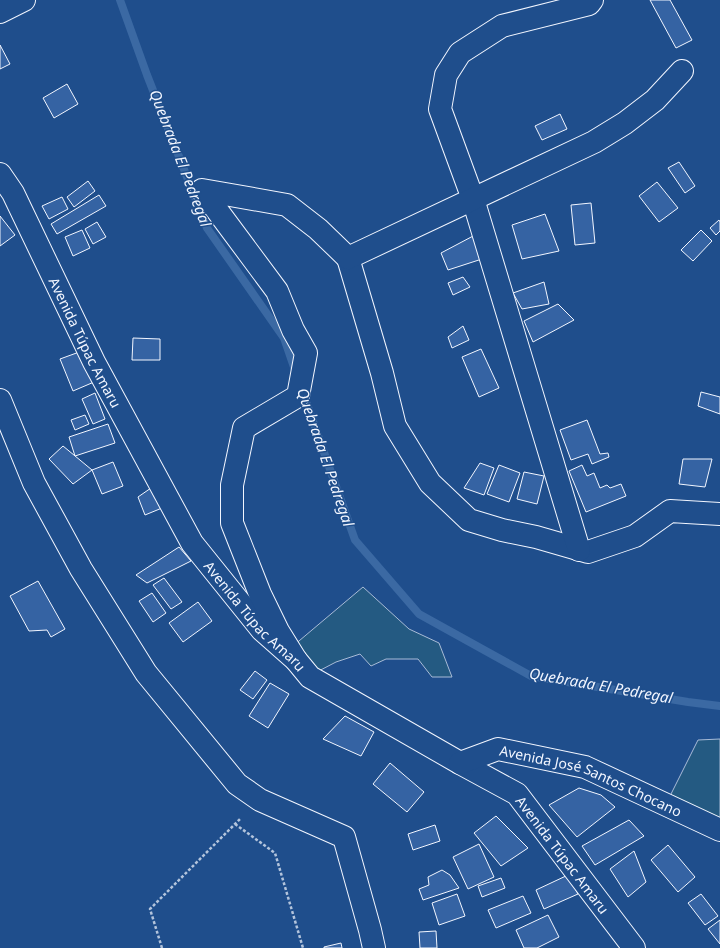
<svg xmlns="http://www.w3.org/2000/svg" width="720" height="948" font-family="'Noto Sans',sans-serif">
	<rect width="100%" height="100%" fill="#1f4e8c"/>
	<path fill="#245a82" stroke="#a8bbd7" d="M363 587 409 629 439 643 452 677H432L418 659H386L371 666 360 654 336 662 311 675 293 646Z
		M720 739V820L670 796 698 740Z"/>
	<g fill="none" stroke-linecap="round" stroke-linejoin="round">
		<path stroke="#3b69a3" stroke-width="8" d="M120 0 147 75 207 228 284 338 296 373
			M303 393 355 540 419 614 531 676 688 702 720 706"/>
	</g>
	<path fill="#3563a3" stroke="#f2f6ff" d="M650 0H670L692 40 676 48Z
		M0 45 10 64 0 69Z
		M67 84 78 104 54 118 43 98Z
		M560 114 567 129 542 140 535 126Z
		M679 162 695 186 685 193 668 168Z
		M88 181 95 191 74 207 67 197Z
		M657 182 678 208 659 222 639 196Z
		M99 195 106 206 57 234 51 224Z
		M62 197 68 209 49 219 42 206Z
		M591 203 595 243 575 245 571 205Z
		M545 214 559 251 522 259 512 225Z
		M0 216 15 235 0 246Z
		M719 220 720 222V231L716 235 710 228Z
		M97 222 106 237 93 244 85 229Z
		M82 230 90 248 73 256 65 237Z
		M701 230 712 241 693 261 681 250Z
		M475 235 485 258 448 270 441 253Z
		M463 277 470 287 453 295 448 283Z
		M544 282 549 304 522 309 513 293Z
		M558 304 574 320 533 342 524 321Z
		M463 326 469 340 452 348 448 337Z
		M133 338 160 339V360H132Z
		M481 349 499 388 479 397 462 357Z
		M82 351 94 382 73 391 60 359Z
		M701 392 720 397V414L698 406Z
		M95 393 105 419 93 424 82 399Z
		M85 415 89 424 75 430 71 420Z
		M587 420 600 454 608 453 609 457 592 464 588 454 571 460 560 430Z
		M108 424 115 443 75 456 69 437Z
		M63 446 92 470 73 484 49 459Z
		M683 459H712L705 487 679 484Z
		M113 462 123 486 102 494 92 470Z
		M480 463 494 468 484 495 464 488Z
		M499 465 520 473 509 502 487 494Z
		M582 465 587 476 594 473 600 488 607 485 610 488 621 484 626 496 586 512 569 471Z
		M524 472 544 476 537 504 517 499Z
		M151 488 162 508 145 515 138 497Z
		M179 547 191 561 147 583 136 575Z
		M164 578 182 602 171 609 153 585Z
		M38 581 65 629 51 637 47 630 29 631 10 596Z
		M152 593 166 613 153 622 139 601Z
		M198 602 212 621 183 642 169 623Z
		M255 671 267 680 253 699 240 690Z
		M270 683 289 694 268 728 249 716Z
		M345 716 374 732 361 756 323 739Z
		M390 763 424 792 407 812 373 784Z
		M579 788 601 795 615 807 577 837 549 805Z
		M496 816 528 848 501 866 474 833Z
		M629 820 644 836 595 865 582 846Z
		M435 825 440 841 413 850 408 834Z
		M479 844 494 877 468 889 453 857Z
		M668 845 695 877 678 892 651 860Z
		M634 851 646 882 628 897 610 869Z
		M442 870 450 875 459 888 423 900 419 889 429 885 428 877Z
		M568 875 578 894 544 909 536 890Z
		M501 878 505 888 482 897 478 886Z
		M457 894 465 916 439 925 432 903Z
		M701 894 718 916 705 925 688 903Z
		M523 896 531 913 496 928 488 910Z
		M548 915 559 937 537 948H524L516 930Z
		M720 920V944L708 929Z
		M436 931 437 948H420L419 932Z
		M341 943 342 948H324V947Z"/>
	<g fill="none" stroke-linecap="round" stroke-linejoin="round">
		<defs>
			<g id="minor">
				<path d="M0 12 24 0"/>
				<path id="s1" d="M0 174 13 193 94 362 192 543 262 630 296 660 310 677 460 763 517 794 634 948"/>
				<path d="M348 258 382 373 395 426 430 483 469 520 502 530 536 537 588 552 635 536 670 511 720 514"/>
				<path d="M0 400 34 483 81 569 146 673 237 784 260 800 344 837 370 930 374 948"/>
				<path d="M579 550 473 199 440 109 446 75 460 53 502 26 589 4 592 0"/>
				<path d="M296 660 278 631 260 594 232 523V485L244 428 298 396 306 353 293 330 277 291 202 190 287 205 318 229 348 258 594 142 625 123 655 100 682 71"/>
				<path id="s2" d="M460 763 498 749 585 767 720 830"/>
			</g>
		</defs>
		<use href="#minor" stroke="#f2f6ff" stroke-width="24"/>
		<path stroke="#b3c4dc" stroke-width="2.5" stroke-dasharray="3 2" stroke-linecap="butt" d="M235 824 275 853 303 948
			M162 948 150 909 241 818"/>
		<use href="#minor" stroke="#1f4e8c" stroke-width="22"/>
	</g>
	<g text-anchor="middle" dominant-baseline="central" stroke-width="3" stroke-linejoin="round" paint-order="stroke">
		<g font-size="14" fill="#f2f6ff" stroke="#1f4e8c">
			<text stroke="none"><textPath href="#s1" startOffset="189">Avenida Túpac Amaru</textPath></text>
			<text stroke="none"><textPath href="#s1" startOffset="513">Avenida Túpac Amaru</textPath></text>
			<text stroke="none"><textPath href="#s2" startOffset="139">Avenida José Santos Chocano</textPath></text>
			<text stroke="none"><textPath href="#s1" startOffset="909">Avenida Túpac Amaru</textPath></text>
		</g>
		<g font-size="15" font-style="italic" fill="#f2f6ff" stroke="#1f4e8c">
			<text transform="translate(181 158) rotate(69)">Quebrada El Pedregal</text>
			<text transform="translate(326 457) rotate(71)">Quebrada El Pedregal</text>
			<text transform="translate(601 685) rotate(10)">Quebrada El Pedregal</text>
		</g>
	</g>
</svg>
